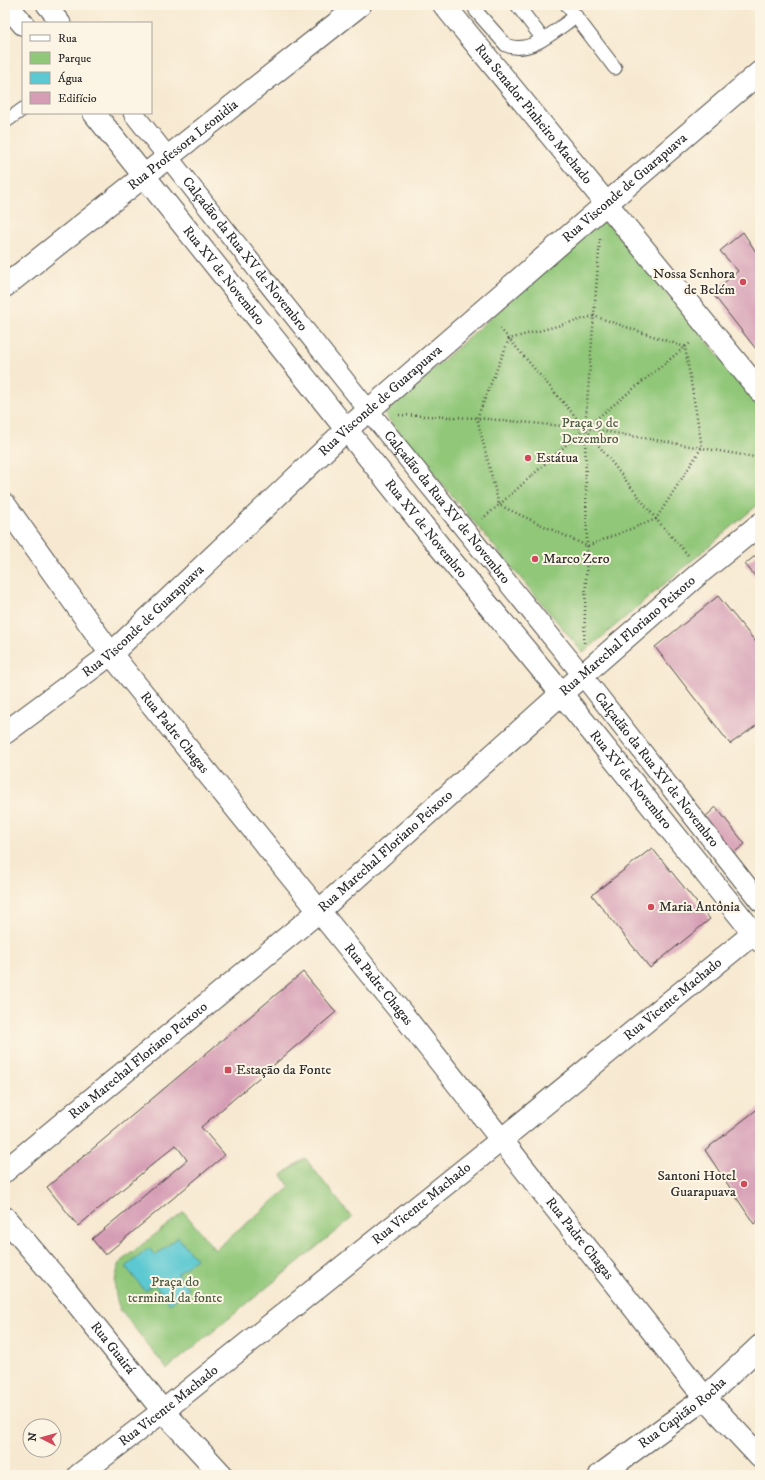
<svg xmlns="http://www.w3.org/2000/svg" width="765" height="1480" font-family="'IM FELL DW Pica',serif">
	<rect width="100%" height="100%" fill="#fcf5e5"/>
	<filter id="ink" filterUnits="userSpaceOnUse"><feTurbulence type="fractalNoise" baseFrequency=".025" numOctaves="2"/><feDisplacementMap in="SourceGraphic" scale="8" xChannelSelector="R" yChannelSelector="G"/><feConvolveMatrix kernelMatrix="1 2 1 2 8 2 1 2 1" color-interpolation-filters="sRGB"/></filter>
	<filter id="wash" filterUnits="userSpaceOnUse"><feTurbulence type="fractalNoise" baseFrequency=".012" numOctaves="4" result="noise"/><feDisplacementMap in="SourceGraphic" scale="16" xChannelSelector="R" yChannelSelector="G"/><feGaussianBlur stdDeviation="0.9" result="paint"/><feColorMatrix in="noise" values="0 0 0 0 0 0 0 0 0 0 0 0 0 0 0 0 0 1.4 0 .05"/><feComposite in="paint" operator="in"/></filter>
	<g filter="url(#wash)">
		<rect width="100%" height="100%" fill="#f7e9d1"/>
		<path fill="#91c779" stroke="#5e7952" d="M602 217 699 331 760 408V503L583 653 384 414Z
			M305 1158 352 1218 167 1369 121 1311C113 1294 113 1278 121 1261L184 1212 215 1250 290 1187 282 1175Z"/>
		<path fill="#5cc9d2" stroke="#447a7e" d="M178 1237 196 1259 177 1274 189 1288 170 1304 154 1284 145 1291 126 1267 149 1248 155 1256Z"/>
		<g id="blocks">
			<path fill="#d69eb5" d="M743 232 756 252 760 248V346L756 349 712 293 738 271 720 251Z
				M760 552V582L745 564Z
				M718 596 760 647V723L730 744 655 647Z
				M716 807 745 844 730 856 703 819Z
				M652 848 710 919 650 968 592 895Z
				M303 972 336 1012 201 1127 225 1155 105 1255 92 1239 187 1160 176 1145 78 1226 47 1187Z
				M760 1107V1219L754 1224 705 1150Z"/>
		</g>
	</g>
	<g filter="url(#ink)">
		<use href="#blocks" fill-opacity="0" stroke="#4a4844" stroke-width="1"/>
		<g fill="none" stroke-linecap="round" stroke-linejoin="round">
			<defs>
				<path id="service" d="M474 5 476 11 506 45C530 56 557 29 576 16
					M517 5 543 39
					M567 5 615 68
					M5 122 23 109"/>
				<g id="pedestrian">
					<path d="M46 5 61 23"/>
					<path id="s1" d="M133 113 369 411 583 676 760 902"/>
				</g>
				<g id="minor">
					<path d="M7 5 23 24"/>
					<path id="s2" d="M444 5 760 391"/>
					<path id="s3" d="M94 113 444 552 548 677 760 941"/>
					<path id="s4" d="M5 286 360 5"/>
					<path id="s5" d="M5 733 111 654 346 430 585 222 760 72"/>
					<path id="s6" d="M5 1171 319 911 561 694 701 572 760 524"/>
					<path id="s7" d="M79 1475 163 1411 501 1140 760 928"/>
				</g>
				<g id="tertiary">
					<path id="s8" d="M5 505 111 654 400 1011 705 1398 760 1457"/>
					<path id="s9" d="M5 1218 67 1291 163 1411 222 1475"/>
					<path id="s10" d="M600 1475 705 1398 760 1346"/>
				</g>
			</defs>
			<use href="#service" stroke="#4a4844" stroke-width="15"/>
			<use href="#pedestrian" stroke="#4a4844" stroke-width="21"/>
			<use href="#minor" stroke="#4a4844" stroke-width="24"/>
			<use href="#tertiary" stroke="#4a4844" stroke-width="24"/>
			<path stroke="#4a4844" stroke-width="2.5" stroke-dasharray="1 3" stroke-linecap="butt" d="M600 239 585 428 656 519 688 555
				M399 415 477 418 585 428 499 327
				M482 519 499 505 477 418 509 339 594 316 685 347 702 447 656 519 587 546 499 505 585 428 685 347 692 342
				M584 643 587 546 585 428 760 458"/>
			<use href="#service" stroke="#fff" stroke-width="13"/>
			<use href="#pedestrian" stroke="#fff" stroke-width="19"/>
			<use href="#minor" stroke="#fff" stroke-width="22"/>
			<use href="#tertiary" stroke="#fff" stroke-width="22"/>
		</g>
	</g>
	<g fill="#d1495b" stroke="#fcf5e5" stroke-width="1.5">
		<circle cx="743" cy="282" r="4"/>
		<circle cx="528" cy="458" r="4"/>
		<circle cx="535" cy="559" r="4"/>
		<circle cx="651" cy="907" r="4"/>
		<rect x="224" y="1066" width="8" height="8" rx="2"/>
		<circle cx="744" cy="1184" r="4"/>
	</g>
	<g text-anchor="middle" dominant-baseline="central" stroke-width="4" stroke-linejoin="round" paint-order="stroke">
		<g font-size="14" fill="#2b2b2b" stroke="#fcf5e5">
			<text stroke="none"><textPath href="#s2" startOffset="141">Rua Senador Pinheiro Machado</textPath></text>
			<text stroke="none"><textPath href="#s4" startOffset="227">Rua Professora Leonidia</textPath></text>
			<text stroke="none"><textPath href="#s5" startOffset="826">Rua Visconde de Guarapuava</textPath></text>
			<text stroke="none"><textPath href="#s1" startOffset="180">Calçadão da Rua XV de Novembro</textPath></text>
			<text stroke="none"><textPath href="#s3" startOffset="208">Rua XV de Novembro</textPath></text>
			<text stroke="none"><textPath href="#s5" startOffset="502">Rua Visconde de Guarapuava</textPath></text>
			<text stroke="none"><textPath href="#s1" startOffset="504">Calçadão da Rua XV de Novembro</textPath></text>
			<text stroke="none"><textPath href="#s3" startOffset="532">Rua XV de Novembro</textPath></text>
			<text stroke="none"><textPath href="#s5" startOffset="178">Rua Visconde de Guarapuava</textPath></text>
			<text stroke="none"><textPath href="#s6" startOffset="821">Rua Marechal Floriano Peixoto</textPath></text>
			<text stroke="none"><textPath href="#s8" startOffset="284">Rua Padre Chagas</textPath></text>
			<text stroke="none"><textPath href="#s1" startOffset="840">Calçadão da Rua XV de Novembro</textPath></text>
			<text stroke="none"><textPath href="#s3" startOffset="856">Rua XV de Novembro</textPath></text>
			<text stroke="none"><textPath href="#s6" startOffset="497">Rua Marechal Floriano Peixoto</textPath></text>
			<text stroke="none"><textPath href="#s8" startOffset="608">Rua Padre Chagas</textPath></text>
			<text stroke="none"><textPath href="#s7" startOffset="761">Rua Vicente Machado</textPath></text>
			<text stroke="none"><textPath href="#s6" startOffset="173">Rua Marechal Floriano Peixoto</textPath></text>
			<text stroke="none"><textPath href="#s7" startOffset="437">Rua Vicente Machado</textPath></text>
			<text stroke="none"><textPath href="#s8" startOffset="932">Rua Padre Chagas</textPath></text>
			<text stroke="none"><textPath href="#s9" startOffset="169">Rua Guairá</textPath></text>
			<text stroke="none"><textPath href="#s7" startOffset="113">Rua Vicente Machado</textPath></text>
			<text stroke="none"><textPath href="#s10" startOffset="103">Rua Capitão Rocha</textPath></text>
		</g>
		<g font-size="14" fill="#2b2b2b" stroke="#fcf5e5" text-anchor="start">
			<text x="735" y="274" text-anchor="end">Nossa Senhora<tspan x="735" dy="16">de Belém</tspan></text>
			<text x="536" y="458">Estátua</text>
			<text x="543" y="559">Marco Zero</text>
			<text x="659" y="907">Maria Antônia</text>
			<text x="236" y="1070">Estação da Fonte</text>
			<text x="736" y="1176" text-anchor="end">Santoni Hotel<tspan x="736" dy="16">Guarapuava</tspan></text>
		</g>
		<g font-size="14" fill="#4a5a42" stroke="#fcf5e5">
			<text x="590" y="423">Praça 9 de<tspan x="590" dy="16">Dezembro</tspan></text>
			<text x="175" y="1282">Praça do<tspan x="175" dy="16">terminal da fonte</tspan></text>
		</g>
	</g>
	<rect width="765" height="1480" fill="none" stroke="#fcf5e5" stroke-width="20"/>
	<rect x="22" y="22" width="130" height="92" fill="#fcf5e5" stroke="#a8a49b"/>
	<rect x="30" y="35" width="20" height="6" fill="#ffffff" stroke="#a8a49b"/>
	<text x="58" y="42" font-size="12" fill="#2b2b2b">Rua</text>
	<rect x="30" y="52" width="20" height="12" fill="#91c779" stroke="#a8a49b"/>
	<text x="58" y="62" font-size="12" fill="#2b2b2b">Parque</text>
	<rect x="30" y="72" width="20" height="12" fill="#5cc9d2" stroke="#a8a49b"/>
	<text x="58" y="82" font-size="12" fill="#2b2b2b">Água</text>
	<rect x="30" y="92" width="20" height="12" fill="#d69eb5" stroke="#a8a49b"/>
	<text x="58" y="102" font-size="12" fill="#2b2b2b">Edifício</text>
	<g transform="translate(42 1438) rotate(276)"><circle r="19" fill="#fcf5e5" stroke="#a8a49b"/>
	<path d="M0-3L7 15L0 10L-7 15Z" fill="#d1495b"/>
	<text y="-6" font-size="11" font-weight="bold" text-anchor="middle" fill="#2b2b2b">N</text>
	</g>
</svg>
